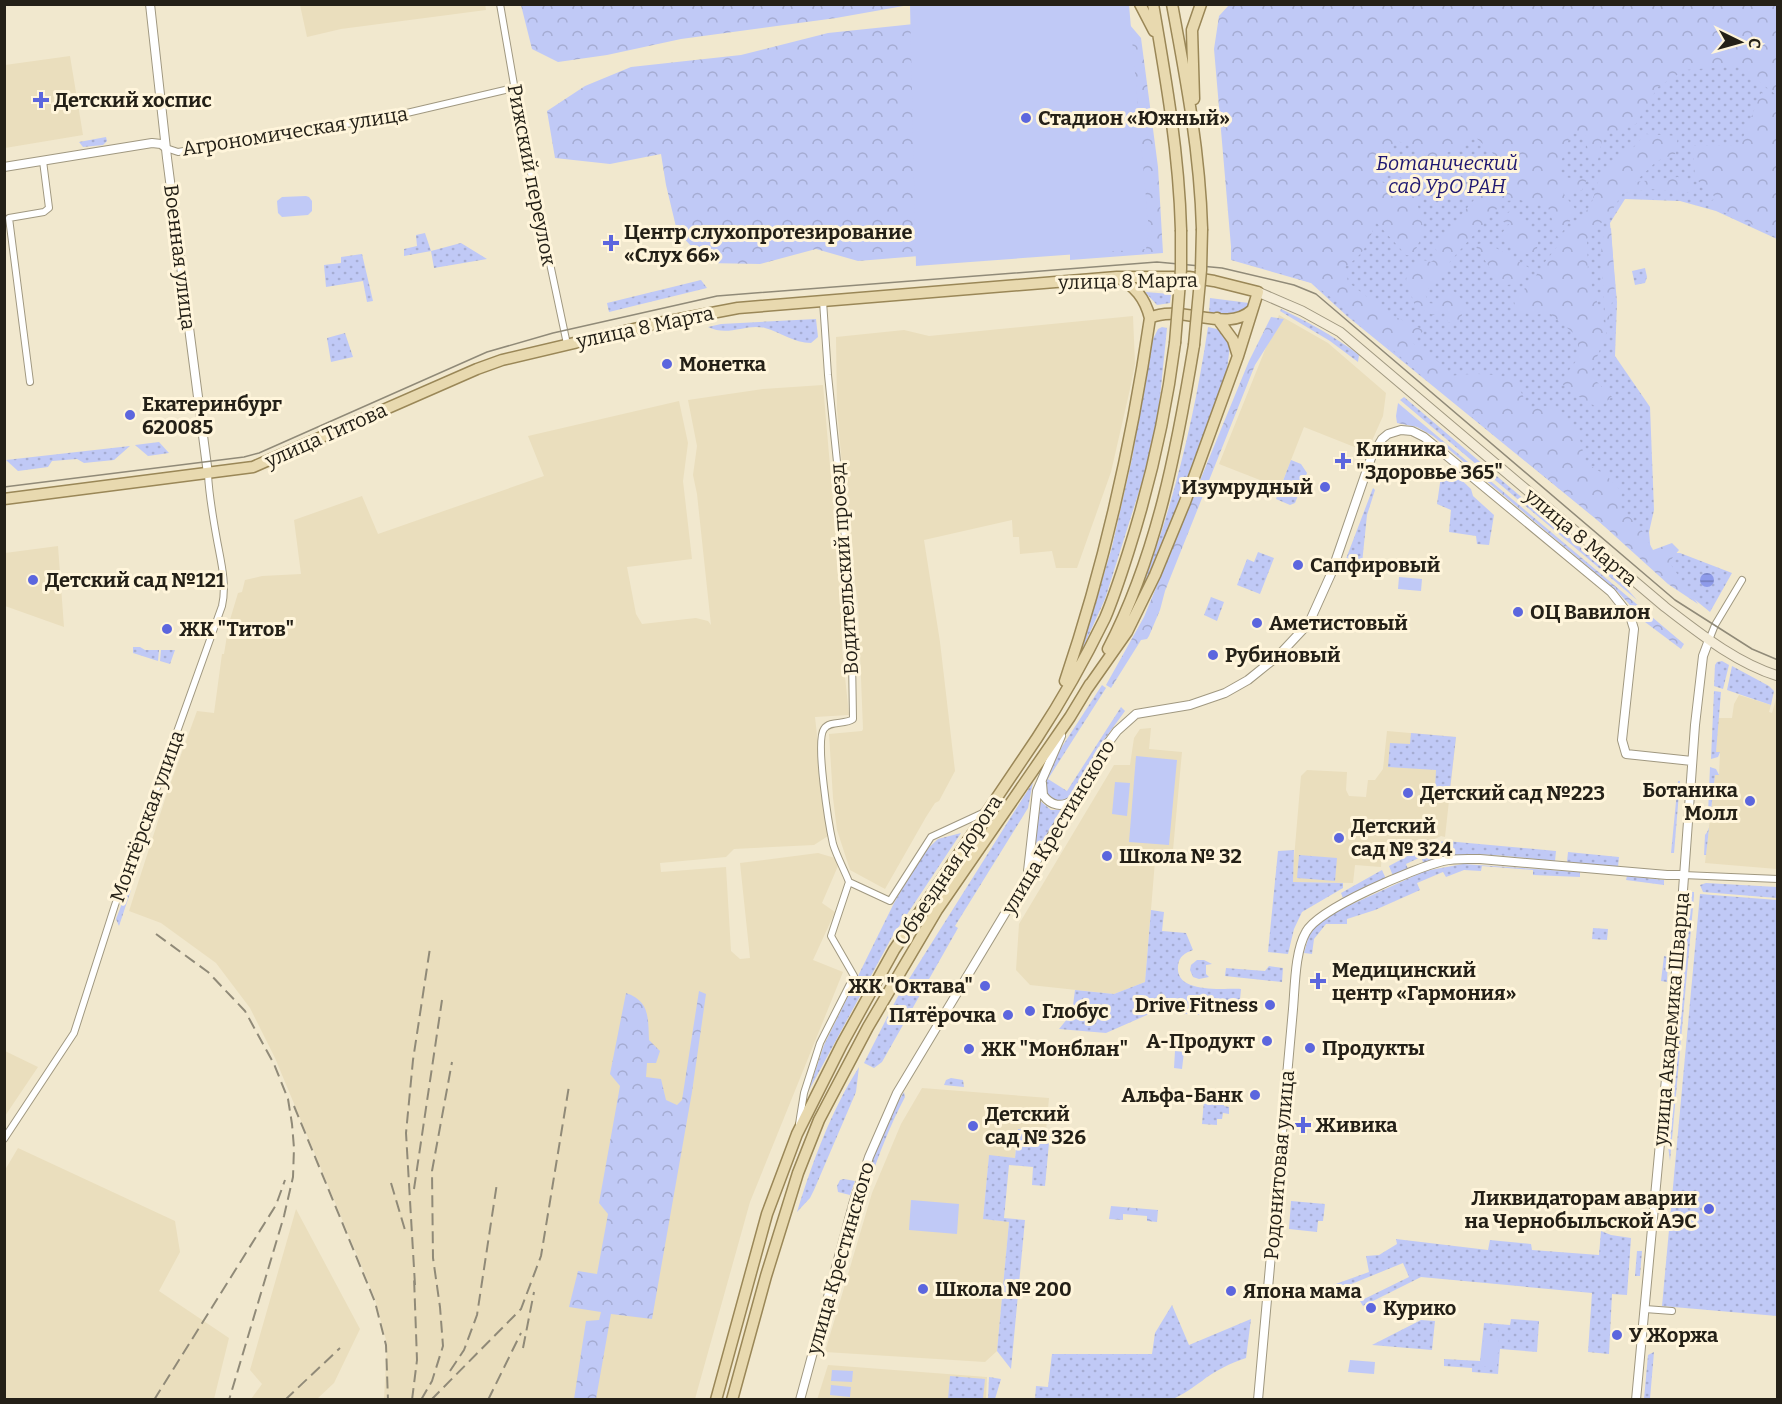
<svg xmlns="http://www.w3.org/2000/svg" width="1782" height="1404" font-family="Bitter,serif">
	<defs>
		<pattern id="grass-dots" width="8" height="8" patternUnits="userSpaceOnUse" patternTransform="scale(1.5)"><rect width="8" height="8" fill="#c0c9f6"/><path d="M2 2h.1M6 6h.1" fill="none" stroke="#a5acd2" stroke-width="1.8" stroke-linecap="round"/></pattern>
		<pattern id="forest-crowns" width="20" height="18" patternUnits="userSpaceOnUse" patternTransform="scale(1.5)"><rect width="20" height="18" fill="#c0c9f6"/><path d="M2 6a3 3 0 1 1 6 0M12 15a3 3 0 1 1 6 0" fill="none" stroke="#a5acd2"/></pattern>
		<pattern id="water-rules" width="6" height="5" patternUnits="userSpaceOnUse" patternTransform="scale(1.5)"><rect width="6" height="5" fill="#8e9bea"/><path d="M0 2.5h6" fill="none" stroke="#747ebd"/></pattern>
	</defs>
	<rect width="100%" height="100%" fill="#f1e8ce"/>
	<path fill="#eadebd" d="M485 4 486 10 341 29 307 37 300 5Z
		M70 56 83 135 5 148V65Z
		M1279 315 1328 343 1386 393 1383 416 1367 452 1304 427 1280 488 1219 464Z
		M1133 316 1135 364 1130 389 1111 472 1077 568H1056L1052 551 1020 554 1019 537H1013L1012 520 924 540 940 642 955 771 939 801 935 803 926 817 885 889 850 870 837 830 833 798 829 734 862 731 863 729 858 603 849 544 837 409 836 337 904 330 929 336Z
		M823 385 841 593 842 648 849 715 815 717 828 836 814 845 734 849 726 857 660 863 661 872 726 867 731 951 740 959 750 958 740 863 818 853 835 858 838 866 822 903 835 912 813 960 843 972 750 1202 695 1399H384L387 1344 374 1296 275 1058 250 1008 216 963 161 923 129 911 167 793 197 711 214 713 222 654H224L229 623 238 593 242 592 245 580 262 576 301 574 294 520 362 496 378 534 544 476 528 436 679 401 688 443 683 481 692 559 627 567 636 614 642 624 696 618 708 621 711 625 697 494 693 475 697 446 688 400 763 389Z
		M58 546 64 627 5 606V553Z
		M1739 695 1771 705 1769 712 1772 713 1777 695V869L1705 863 1715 774H1719L1720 753 1716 752 1718 718H1732L1734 704Z
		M1151 728 1149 749 1182 752 1173 850 1156 849 1145 982 1114 994 1030 985 1016 970 1019 924 1114 765H1130L1134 738 1140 729Z
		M1387 731 1456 737 1445 837 1441 836 1404 854 1382 852 1381 867 1355 865 1353 883 1292 882 1301 776 1307 770 1347 772 1346 790 1349 796 1366 797 1368 780H1375L1383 769Z
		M5 1051 38 1067 5 1116Z
		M922 1088 1049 1098 1046 1131 1018 1129 1015 1158 989 1156 983 1219 1009 1222 997 1351 985 1362 825 1352 872 1193 901 1124Z
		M18 1148 175 1221 180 1252 159 1291 229 1338 214 1399H5V1170Z
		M296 1209 360 1329 334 1383 317 1399H251L262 1384 250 1370Z
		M828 1365 987 1377 986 1399 817 1400Z"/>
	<path fill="url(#grass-dots)" d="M1232 5H1777V239L1716 211 1680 201 1625 199 1610 223 1617 302 1615 356 1650 407 1654 510 1649 532 1651 553H1680L1732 573 1710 612 1347 316 1311 283 1231 260Z
		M106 137 107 141 103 145 83 147 79 142Z
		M425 233 431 251 461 243 487 259 434 268 431 251 404 256V249L417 246 416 235Z
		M362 254 373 301 367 302 363 281 326 287 324 265 341 263V257Z
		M1645 268 1647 277 1645 283 1635 285 1632 271Z
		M701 280 707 288 609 312 607 303Z
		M1171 280 1170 290 1143 287 1134 282Z
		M1145 292 1171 294 1170 303 1157 305Z
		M1210 298 1249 303 1242 315 1209 314Z
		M1281 309C1308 322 1334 336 1359 355L1358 362 1330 341 1280 311Z
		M816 319 818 337 811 343C794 343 780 332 765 328 746 323 729 337 708 327L721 324Z
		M1162 327 1167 328 1159 407 1153 447 1105 599 1081 652 1112 547 1132 459 1152 341 1158 329Z
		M1208 327 1221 330 1230 346 1227 369 1171 529 1127 623C1168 529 1193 428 1208 327Z
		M345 333 353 357 331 362 327 338Z
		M1404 397 1621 582 1637 600 1400 400Z
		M159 442 169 453 148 456 135 445Z
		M130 446 114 460 84 463 77 459 52 461 48 467 18 471 6 460Z
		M1291 460 1301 464 1307 473 1295 503 1290 505 1276 499Z
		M1442 469 1455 474 1471 489 1473 496 1494 515 1489 545 1477 544 1476 536 1449 532 1451 510 1437 504Z
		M1241 482 1258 490 1254 497 1237 490Z
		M1373 488 1375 490 1367 515 1361 573 1341 572Z
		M1258 552 1274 558 1260 594 1237 585 1247 559 1254 562Z
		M1211 597 1224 602 1217 621 1204 615Z
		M133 647H140L145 650H159L158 661 133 653Z
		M161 650H175L170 664 160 661Z
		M1722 661 1729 665 1723 689 1714 686 1715 665 1717 662Z
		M1732 666 1769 686 1774 691 1771 705 1727 690Z
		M1102 685 1106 688 1048 779 1067 791 1121 707 1125 711 1101 744 1068 799 1057 801 1052 799 1047 794 1045 787 1046 776 1054 759Z
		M1714 691 1721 692 1716 752H1720L1718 757 1711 759Z
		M1411 733 1456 737 1450 789H1435L1436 770 1388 767 1390 743 1410 744Z
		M1710 767 1716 769 1719 775H1715L1706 855H1704L1705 835C1710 830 1711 820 1708 814Z
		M1678 781H1680L1674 853H1671Z
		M1033 782 1028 808 955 926 958 928 882 1062 874 1068 864 1063 897 998Z
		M1039 800 1051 810H1062L1034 856Z
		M961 833 892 937 808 1092 824 1045 894 903 923 853 938 839Z
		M1446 841 1556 851 1555 861C1512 857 1467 848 1426 862H1423L1421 857 1406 864 1408 869 1393 876 1389 866 1432 843Z
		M1294 850 1293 882 1343 883V888L1302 912 1294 929 1288 954 1268 952 1278 851Z
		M1568 852 1619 857 1618 867 1567 862Z
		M1299 855 1337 858 1335 881 1297 878Z
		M1463 864 1580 872V877L1533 875V870L1482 866 1481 871 1464 870 1446 877 1443 872 1417 883 1420 890 1375 910 1347 919V924H1326L1314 939 1312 954 1304 953 1310 932 1315 927 1337 911 1425 871Z
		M1382 870 1386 879 1343 898 1341 893Z
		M1627 876 1664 880V885L1626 880Z
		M1706 883 1777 887V898L1703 892 1700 885Z
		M128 888 131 890 119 926 116 919Z
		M1690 892H1694V896L1670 1161 1668 1146Z
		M1700 894 1777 900V1316L1662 1306Z
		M1151 910 1164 912 1162 931 1186 933 1193 950C1185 953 1179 956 1178 966 1175 994 1223 988 1241 989L1239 1010 1202 1009 1200 1015 1156 1011 1106 1033 1059 1029 1072 1013 1075 990 1114 994 1145 982Z
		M1593 928 1608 929 1607 940 1592 939Z
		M1664 956 1668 957 1667 982 1661 981Z
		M1197 960H1204L1212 964 1206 965V974L1209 977 1199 979 1193 977 1190 970 1191 965Z
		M1269 966 1283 968 1282 982 1225 976 1226 968 1265 971Z
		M859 1067 856 1092 814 1190 810 1198 797 1212C813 1161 830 1113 859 1067Z
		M951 1078 963 1080 964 1087 944 1085 946 1080Z
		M904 1092 905 1097C875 1154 859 1215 842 1276L839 1274 840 1265C857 1207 871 1144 904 1092Z
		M1204 1100 1224 1102V1106L1229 1107V1114L1223 1113 1222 1119H1217V1125L1202 1124Z
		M1006 1114 1031 1116 1034 1118 1033 1122 1030 1123 1006 1121 1002 1119V1116Z
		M1018 1129 1050 1132 1045 1186 1032 1185 1033 1167 1009 1165 1004 1218 1025 1220 1011 1369 997 1351 1009 1222 983 1219 989 1155 1015 1158Z
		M844 1179 855 1181 850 1195 838 1192 837 1186 840 1180Z
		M1291 1201 1325 1204 1323 1221H1318L1317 1232 1289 1229Z
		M1601 1231 1611 1235 1631 1238 1627 1295 1612 1294 1609 1354 1588 1352 1592 1293 1421 1277 1363 1306 1360 1301 1409 1277 1403 1263 1322 1296 1319 1290 1369 1272 1366 1256 1379 1255 1397 1244 1396 1239 1488 1250 1490 1240 1531 1244 1532 1250 1599 1255Z
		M1637 1251H1642L1640 1276H1635Z
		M1172 1305 1189 1345 1251 1319 1246 1358C1231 1363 1214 1371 1202 1381 1192 1388 1184 1394 1173 1399L1035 1400 1036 1386 1048 1387 1052 1354H1152L1155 1333Z
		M1511 1319 1539 1321 1537 1352 1500 1349 1498 1374 1472 1372V1368L1444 1366V1359L1480 1361 1484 1323 1510 1325Z
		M1421 1320 1435 1321 1432 1350 1372 1345Z
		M1654 1352 1650 1399H1644L1648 1355Z
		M950 1376 985 1379 983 1399H948Z
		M989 1377 1001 1379 995 1399H988Z"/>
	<path fill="url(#forest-crowns)" d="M521 5V4L909 5 836 18 681 39 607 55 558 62 532 49Z
		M1113 5 1141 38 1158 167 1163 253 1070 260V238Z
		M1229 5H1777V93L1775 94 1739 66 1685 70 1658 87 1636 124 1603 135 1597 165 1590 162 1585 135 1571 133 1560 165 1559 177 1587 179 1582 190 1562 192 1577 211 1558 238 1548 207 1520 200 1504 201 1453 258 1425 293 1428 303 1439 304 1446 289 1455 292 1466 304 1459 323 1447 322 1450 311 1433 315 1415 306 1406 279 1419 259 1431 262 1440 255 1434 247 1501 168 1492 152 1475 137 1457 149 1430 158 1413 147 1398 141 1383 149C1401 169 1433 168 1459 170L1462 180 1447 184 1420 185 1383 171 1380 181 1416 198 1424 231 1413 256 1406 255 1376 222C1367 245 1366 252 1345 267L1348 282 1389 314 1424 330 1412 342 1449 376C1472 373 1492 373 1515 379L1529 409 1552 405C1576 425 1580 431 1585 463L1606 475 1622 492 1619 506 1641 529 1653 550 1672 543 1679 550 1669 562 1698 604 1668 584 1594 517 1429 382 1346 309 1312 283 1232 258 1214 49 1219 16Z
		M914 24 919 256 858 261 816 249 760 264 707 263 677 231 666 185 661 154 610 164 555 158 547 111 585 86 631 67 741 55 828 33Z
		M1761 93 1777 99V235L1706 205 1716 198 1695 178 1693 146 1740 145Z
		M1645 134 1678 136 1675 154 1657 161 1635 182 1678 177 1704 193H1687L1651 189 1623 193 1611 212 1587 239 1588 274 1606 330 1601 253 1604 231 1611 228 1615 286 1606 334 1590 375 1612 397 1598 408 1571 392 1560 382 1579 357 1577 336 1549 313 1533 315 1517 310 1513 299 1532 282 1544 263 1591 205 1598 182 1608 165 1635 146Z
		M1512 210 1527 223 1539 237 1536 254H1521C1515 246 1507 242 1502 233L1509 224 1498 220Z
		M1486 242 1531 269 1520 284 1505 285 1493 273 1475 245Z
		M1271 317 1284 319 1255 365 1165 591 1160 610 1149 636 1147 639 1141 640 1111 688 1106 685 1144 617 1249 361Z
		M1398 403 1684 644 1681 649 1637 616 1629 604 1617 591 1433 436 1417 427 1397 423 1396 416Z
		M699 991 706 994 692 1092 652 1319 611 1314 596 1399H574L586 1321 599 1320 601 1312 569 1307 578 1271 597 1274 608 1214 599 1203 620 1086 610 1074 626 993C650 1001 648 1018 649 1040L660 1051 656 1063H647L646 1077 661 1079 666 1100 677 1105 682 1100Z
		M1111 1206 1158 1210 1157 1222 1147 1221V1216L1123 1214V1220L1109 1219Z"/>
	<path fill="#c0c9f6" d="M910 5H1129L1149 232 1146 249 916 266Z
		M306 196 309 197 312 201V211L308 215 282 217 278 213 277 201 282 197Z
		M1399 577 1422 579 1421 591 1398 589Z
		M1136 756 1177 760 1169 845 1129 842Z
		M1115 782 1130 783 1127 816 1112 814Z
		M1175 1051 1184 1052 1182 1069 1174 1068Z
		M911 1200 959 1204 957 1234 909 1230Z
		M1484 1336 1499 1337 1497 1367 1481 1366Z
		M1350 1360 1375 1362 1374 1374 1348 1372Z
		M832 1370 853 1371 852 1382 831 1381Z
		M831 1385 851 1387 850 1397 830 1395Z"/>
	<path fill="url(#water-rules)" d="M1700 580a7 7 0 1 1 14 0a7 7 0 1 1-14 0Z"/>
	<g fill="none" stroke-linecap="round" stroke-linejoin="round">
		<defs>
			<path id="minor" d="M500 4 522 131 567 344
				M166 148 178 152 394 116 505 90 514 86
				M823 301 828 375 851 597 853 719C845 725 830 720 824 729 815 741 829 826 833 844 837 857 844 869 849 882
				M30 382 9 218 44 212 49 208 43 161
				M1709 640 1715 625 1742 580
				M1683 875 1778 879
				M799 1124 804 1093 820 1043 854 976 831 936 849 882 890 901 931 837 985 812
				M4 1139 74 1033 115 905 222 606C227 584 221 562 217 540 213 518 209 496 208 474
				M1645 1309 1672 1311"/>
			<path id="tertiary" d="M150 4 167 158 208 474
				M4 167 152 143 161 144 166 148
				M1042 783 1043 795C1051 806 1062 808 1073 800
				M1028 871 1037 791 1061 736
				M800 1400 854 1201 869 1157 897 1093 1105 747 1117 731 1136 714 1190 705 1225 693 1248 680 1279 655 1309 623 1331 574 1371 458 1382 439 1388 434 1401 430 1412 431 1424 437 1611 592 1630 616 1634 629 1622 740 1626 754 1692 761
				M1258 1400 1293 1009C1295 986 1295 951 1306 932 1319 908 1415 868 1443 861 1455 858 1467 859 1480 859L1667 875H1683
				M1636 1400 1681 918 1695 725 1703 656 1709 640"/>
			<path id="secondary" d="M1258 292 1302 311 1340 332 1665 607C1699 633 1736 663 1778 676"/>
			<path id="primary" d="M1140 4 1154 31
				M1153 4C1166 79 1179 154 1181 230
				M1172 4C1186 79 1200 153 1202 229
				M1194 99 1192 30 1201 4
				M1150 318C1180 303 1227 334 1252 310
				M1217 318 1233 340 1238 356
				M4 499 253 467 477 369 502 360 659 323 738 308 1117 277H1189L1214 281 1258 292 1238 356 1185 502 1155 575 1127 632 1087 689
				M1108 649C1157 555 1177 448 1194 345
				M1065 681C1105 563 1132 441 1150 318 1145 298 1135 286 1117 277
				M716 1400 767 1214 797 1134 842 1044 894 950 1037 738C1062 700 1085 659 1105 618 1114 597 1121 575 1128 553 1150 484 1166 414 1175 343
				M732 1400 766 1276 798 1173 819 1120 868 1027 937 910 1070 717 1090 684"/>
		</defs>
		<use href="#minor" stroke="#a09880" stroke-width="8"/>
		<use href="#tertiary" stroke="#a09880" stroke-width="10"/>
		<use href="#secondary" stroke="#a09880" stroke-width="11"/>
		<use href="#primary" stroke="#9a8757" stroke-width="13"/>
		<use href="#minor" stroke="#fff" stroke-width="6"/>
		<use href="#tertiary" stroke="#fff" stroke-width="8"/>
		<use href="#secondary" stroke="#f4ecd7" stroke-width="9"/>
		<use href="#primary" stroke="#e8d9af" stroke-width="10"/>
		<path stroke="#908a78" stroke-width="1.5" d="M4 487 244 457 259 453 487 352 553 333 717 296 1157 262 1222 268 1294 285 1316 294 1675 600 1752 649 1778 660"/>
		<path stroke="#908a78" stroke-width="2" stroke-dasharray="12 6" stroke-linecap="butt" d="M156 934 208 972 245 1011 274 1064 288 1099 292 1124 294 1148 293 1177 284 1216 229 1400
			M294 1106 375 1302 386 1345 388 1400
			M391 1183 405 1230
			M414 1189 442 1000
			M415 1285 406 1133 413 1060 430 948
			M523 1348 534 1292
			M450 1371 464 1350 477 1315 497 1183
			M154 1400 276 1205 285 1180
			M285 1400 340 1348
			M412 1400 417 1360 414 1277
			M421 1400 432 1381 443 1346 440 1307 433 1258 432 1171 452 1062
			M431 1400 521 1309 541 1256 569 1086
			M488 1400 521 1333"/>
		<defs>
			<path id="primary-bridge" d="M1175 343 1181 269V230
				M1194 345 1201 270 1202 229"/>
		</defs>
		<use href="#primary-bridge" stroke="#9a8757" stroke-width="13" stroke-linecap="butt"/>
		<use href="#primary-bridge" stroke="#e8d9af" stroke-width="10"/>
	</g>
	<g fill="#5c66de" stroke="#fff5db" stroke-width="2">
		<path d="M38 91h6v6h6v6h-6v6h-6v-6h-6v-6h6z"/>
		<circle cx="1026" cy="118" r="6"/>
		<path d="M608 234h6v6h6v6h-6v6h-6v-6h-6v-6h6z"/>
		<circle cx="667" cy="364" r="6"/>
		<circle cx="130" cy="415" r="6"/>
		<path d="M1340 452h6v6h6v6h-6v6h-6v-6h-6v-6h6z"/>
		<circle cx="1325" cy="487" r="6"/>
		<circle cx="1298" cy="565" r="6"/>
		<circle cx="33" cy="580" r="6"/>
		<circle cx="1518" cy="612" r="6"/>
		<circle cx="1257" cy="623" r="6"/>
		<circle cx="167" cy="629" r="6"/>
		<circle cx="1213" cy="655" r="6"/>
		<circle cx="1408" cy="793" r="6"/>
		<circle cx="1750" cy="801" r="6"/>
		<circle cx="1339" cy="838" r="6"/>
		<circle cx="1107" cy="856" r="6"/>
		<path d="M1315 972h6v6h6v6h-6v6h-6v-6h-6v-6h6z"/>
		<circle cx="985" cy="986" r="6"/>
		<circle cx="1270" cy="1005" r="6"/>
		<circle cx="1030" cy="1011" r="6"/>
		<circle cx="1008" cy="1015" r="6"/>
		<circle cx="1267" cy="1041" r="6"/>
		<circle cx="1310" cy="1048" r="6"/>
		<circle cx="969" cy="1049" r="6"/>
		<circle cx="1255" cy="1095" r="6"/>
		<path d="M1300 1116h6v6h6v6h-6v6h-6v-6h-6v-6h6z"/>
		<circle cx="973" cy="1126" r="6"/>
		<circle cx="1709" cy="1209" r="6"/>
		<circle cx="923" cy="1289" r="6"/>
		<circle cx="1231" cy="1291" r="6"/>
		<circle cx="1371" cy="1308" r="6"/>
		<circle cx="1617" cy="1335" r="6"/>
	</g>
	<g text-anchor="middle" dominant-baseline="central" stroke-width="6" stroke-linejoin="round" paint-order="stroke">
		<g font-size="20" font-weight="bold" fill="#242017" stroke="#fff5db" text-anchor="start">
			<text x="54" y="100">Детский хоспис</text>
			<text x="1038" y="118">Стадион «Южный»</text>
			<text x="624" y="232">Центр слухопротезирование<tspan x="624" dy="23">«Слух 66»</tspan></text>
			<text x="679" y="364">Монетка</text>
			<text x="142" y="404">Екатеринбург<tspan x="142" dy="23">620085</tspan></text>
			<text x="1356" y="449">Клиника<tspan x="1356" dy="23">"Здоровье 365"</tspan></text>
			<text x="1313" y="487" text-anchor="end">Изумрудный</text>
			<text x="1310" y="565">Сапфировый</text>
			<text x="45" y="580">Детский сад №121</text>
			<text x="1530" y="612">ОЦ Вавилон</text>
			<text x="1269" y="623">Аметистовый</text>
			<text x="179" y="629">ЖК "Титов"</text>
			<text x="1225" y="655">Рубиновый</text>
			<text x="1738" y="790" text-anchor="end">Ботаника<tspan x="1738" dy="23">Молл</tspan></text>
			<text x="1420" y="793">Детский сад №223</text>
			<text x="1351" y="826">Детский<tspan x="1351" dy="23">сад № 324</tspan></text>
			<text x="1119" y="856">Школа № 32</text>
			<text x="1332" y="970">Медицинский<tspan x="1332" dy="23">центр «Гармония»</tspan></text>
			<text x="973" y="986" text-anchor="end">ЖК "Октава"</text>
			<text x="1258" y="1005" text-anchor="end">Drive Fitness</text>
			<text x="1042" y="1011">Глобус</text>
			<text x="996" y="1015" text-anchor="end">Пятёрочка</text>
			<text x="1255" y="1041" text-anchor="end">А-Продукт</text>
			<text x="1322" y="1048">Продукты</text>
			<text x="981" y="1049">ЖК "Монблан"</text>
			<text x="1243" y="1095" text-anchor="end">Альфа-Банк</text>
			<text x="985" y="1114">Детский<tspan x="985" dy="23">сад № 326</tspan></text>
			<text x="1315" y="1125">Живика</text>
			<text x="1697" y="1198" text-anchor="end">Ликвидаторам аварии<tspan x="1697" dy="23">на Чернобыльской АЭС</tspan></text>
			<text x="935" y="1289">Школа № 200</text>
			<text x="1243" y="1291">Япона мама</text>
			<text x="1383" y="1308">Курико</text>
			<text x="1629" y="1335">У Жоржа</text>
		</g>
		<g font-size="20" fill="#242017" stroke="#fff5db">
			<text transform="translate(295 131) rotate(-9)">Агрономическая улица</text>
			<text transform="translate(532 175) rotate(79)">Рижский переулок</text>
			<text transform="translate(180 257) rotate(83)">Военная улица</text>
			<text transform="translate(1128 281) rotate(-1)">улица 8 Марта</text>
			<text transform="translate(645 327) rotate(-12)">улица 8 Марта</text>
			<text transform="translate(326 435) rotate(-24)">улица Титова</text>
			<text transform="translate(1581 537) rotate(40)">улица 8 Марта</text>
			<text transform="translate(844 569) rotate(-94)">Водительский проезд</text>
			<text transform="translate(147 816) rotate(-70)">Монтёрская улица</text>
			<text transform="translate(1058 827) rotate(-59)">улица Крестинского</text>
			<text transform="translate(948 870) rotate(-56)">Объездная дорога</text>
			<text transform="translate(1671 1019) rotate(-85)">улица Академика Шварца</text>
			<text transform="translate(1279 1165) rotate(-85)">Родонитовая улица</text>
			<text transform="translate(840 1258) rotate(-74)">улица Крестинского</text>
		</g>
		<g font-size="20" font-style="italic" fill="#1e1771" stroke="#fff5db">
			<text x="1447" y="163">Ботанический<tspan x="1447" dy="23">сад УрО РАН</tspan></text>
		</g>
	</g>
	<rect width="1782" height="1404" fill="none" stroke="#242017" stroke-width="12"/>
	<g transform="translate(1740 42) rotate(95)" stroke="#fff5db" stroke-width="4.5" paint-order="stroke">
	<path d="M0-4.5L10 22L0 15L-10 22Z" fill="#242017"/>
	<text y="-9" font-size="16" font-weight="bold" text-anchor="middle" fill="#242017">С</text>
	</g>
</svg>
